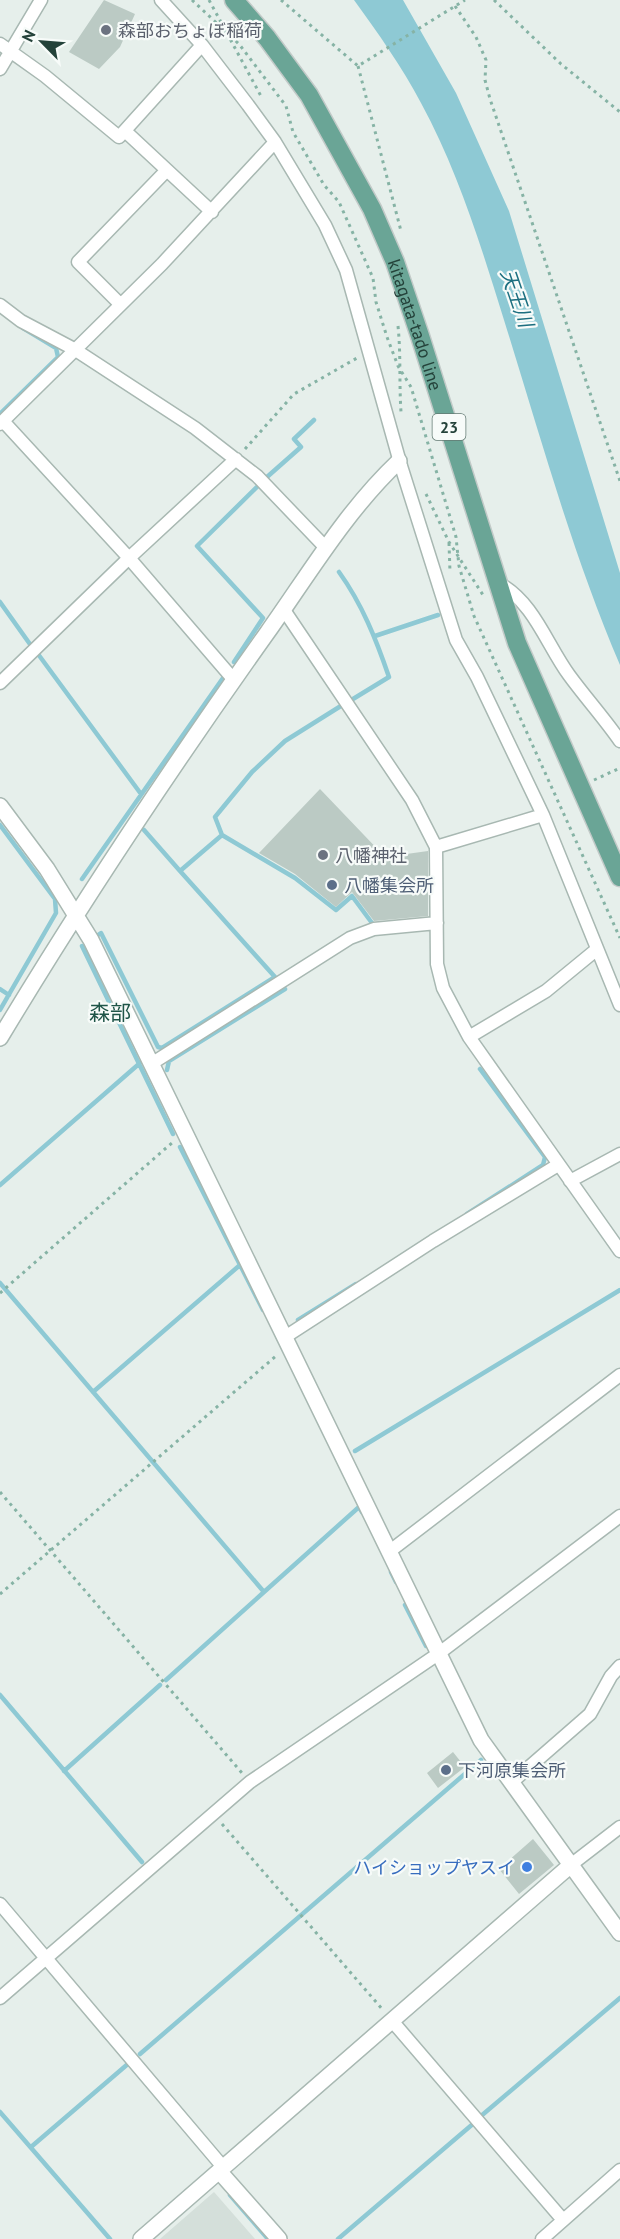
<svg xmlns="http://www.w3.org/2000/svg" width="620" height="2239" font-family="'PT Sans','Noto Sans JP',sans-serif">
	<rect width="100%" height="100%" fill="#e6efeb"/>
	<path fill="#d4dfda" d="M214 2192 255 2239H160Z"/>
	<path fill="#8ec9d4" d="M354 0H403L456 93 509 211 620 573V665C572 553 540 435 504 320 481 246 458 171 421 103 402 67 378 33 354 0Z"/>
	<g fill="none" stroke-linecap="round" stroke-linejoin="round">
		<path stroke="#8ec9d4" stroke-width="4.5" d="M0 414 58 357 56 348 23 328
			M267 477 301 447 294 439 314 420
			M339 572C362 604 376 639 389 677L353 699
			M0 602 32 647
			M375 636 438 615
			M38 654 141 794
			M234 662 263 618 197 546 258 486
			M0 825 55 899 56 913 0 1010
			M144 830 180 871
			M222 835 295 878 336 910 352 896 372 923
			M82 879 223 678
			M98 935 101 933 158 1047 162 1048 275 977 180 871 222 835 215 817 252 772 285 741 344 704
			M82 946 173 1134
			M0 989 9 995
			M167 1070 169 1061 285 989
			M180 1147 263 1310
			M0 1185 140 1063
			M467 1214 543 1165 545 1157 480 1069
			M0 1283 264 1592 359 1507 362 1512
			M298 1320 356 1284
			M93 1392 240 1265
			M355 1451 620 1290
			M391 1572 396 1582
			M405 1605 426 1646
			M166 1680 264 1592
			M0 1695 142 1862
			M64 1771 160 1685
			M140 2054 481 1760
			M0 2112 110 2239
			M481 2116 620 1998
			M31 2147 129 2063
			M230 2195 268 2239
			M338 2239 474 2123"/>
	</g>
	<path fill="#bbcac4" d="M104 0 135 14 120 47 99 69 69 52Z
		M320 789 385 857 428 851V916L374 921 352 892 336 907 295 874 259 853Z
		M453 1752 465 1767 438 1788 427 1773Z
		M533 1839 554 1865 519 1894 499 1869Z"/>
	<g fill="none" stroke-linecap="round" stroke-linejoin="round">
		<defs>
			<path id="minor" d="M161 0 202 45 248 105 275 142 325 225 346 270 401 466 456 640 477 677 543 815 620 1005
				M0 44 45 76 119 137 202 45
				M0 69 41 0
				M125 131 212 212
				M120 304 78 262 166 171
				M0 305 21 321 74 349 195 428 257 476 326 548
				M3 421 129 558 236 459
				M0 424 162 264 275 142
				M500 584C534 603 547 645 569 675 585 697 604 718 620 741
				M284 610 412 800 436 847 437 964 443 988 469 1037 620 1251
				M0 683 129 558 234 680
				M436 847 543 815
				M469 1037 546 991 596 950
				M151 1064 350 938 374 929 437 923
				M570 1181 620 1154
				M285 1337 433 1241 558 1165
				M390 1551 620 1375
				M512 1782 590 1714 611 1676 620 1666
				M572 1864 620 1827
				M0 1904 223 2167
				M0 1998 250 1782 438 1654 620 1516
				M393 2022 563 2220
				M542 2239 620 2170"/>
			<path id="tertiary" d="M0 806 47 869 91 940 481 1740 620 1933
				M0 1038C83 900 173 765 267 633 309 574 346 511 399 461
				M219 2171 279 2239
				M141 2239 572 1864"/>
			<g id="primary">
				<path id="s1" d="M234 0 267 38 309 95 372 209 395 262 420 336 517 643 620 877"/>
			</g>
		</defs>
		<use href="#minor" stroke="#a8b8b2" stroke-width="15"/>
		<use href="#tertiary" stroke="#a8b8b2" stroke-width="18"/>
		<use href="#primary" stroke="#c2cac8" stroke-width="21"/>
		<path stroke="#86b3a5" stroke-width="3" stroke-dasharray="3 4.5" stroke-linecap="butt" d="M192 0 239 44 286 106 293 132 324 185 339 202 373 278 376 302 387 337 398 366 411 387 456 537 459 566 474 616 620 938
			M209 0 262 98
			M281 0 358 66 465 0
			M494 0 561 64 620 112
			M455 6 476 37 486 60 485 80 490 99 620 481
			M358 66 401 231
			M398 326C401 355 399 382 401 412
			M245 449 294 394 357 358
			M426 494 449 542 483 595
			M449 543 450 572
			M594 780 620 768
			M0 1293 173 1142
			M0 1492 242 1773
			M0 1594 276 1356
			M222 1824 383 2010"/>
		<use href="#minor" stroke="#fff" stroke-width="12"/>
		<use href="#tertiary" stroke="#fff" stroke-width="15"/>
		<use href="#primary" stroke="#6aa596" stroke-width="18"/>
	</g>
	<g fill="#6b7280" stroke="#f7fbf9" stroke-width="2">
		<circle cx="106" cy="30" r="6"/>
		<circle cx="323" cy="855" r="6"/>
	</g>
	<g fill="#5c6f8a" stroke="#f7fbf9" stroke-width="2">
		<circle cx="332" cy="885" r="6"/>
		<circle cx="446" cy="1770" r="6"/>
	</g>
	<circle fill="#3f7fe0" stroke="#f7fbf9" stroke-width="2" cx="527" cy="1867" r="6"/>
	<g text-anchor="middle" dominant-baseline="central" stroke-width="4.5" stroke-linejoin="round" paint-order="stroke">
		<rect fill="#f7fbf9" stroke="#637a73" stroke-width="1.5" x="432.5" y="414" width="33" height="26" rx="4.5"/>
		<g font-size="16" font-weight="bold" fill="#24423a">
			<text x="449" y="427">23</text>
		</g>
		<g font-size="18" fill="#5b616d" stroke="#f7fbf9" text-anchor="start">
			<text x="118" y="30">森部おちょぼ稲荷</text>
			<text x="335" y="855">八幡神社</text>
		</g>
		<g font-size="18" fill="#24423a" stroke="#f7fbf9">
			<text stroke="none"><textPath href="#s1" startOffset="375">kitagata-tado line</textPath></text>
		</g>
		<g font-size="18" fill="#4e5e75" stroke="#f7fbf9" text-anchor="start">
			<text x="344" y="885">八幡集会所</text>
			<text x="458" y="1770">下河原集会所</text>
		</g>
		<g font-size="18" fill="#366cbe" stroke="#f7fbf9" text-anchor="end">
			<text x="515" y="1867">ハイショップヤスイ</text>
		</g>
		<g font-size="20" font-style="italic" fill="#1c6f80" stroke="#f7fbf9">
			<text transform="translate(517 298) rotate(71)">天王川</text>
		</g>
		<g font-size="21" fill="#1f5548" stroke="#f7fbf9">
			<text x="110" y="1012">森部</text>
		</g>
	</g>
	<g transform="translate(42 42) rotate(295)" stroke="#f7fbf9" stroke-width="4.5" paint-order="stroke">
	<path d="M0-4.5L10 22L0 15L-10 22Z" fill="#24423a"/>
	<text y="-9" font-size="16" font-weight="bold" text-anchor="middle" fill="#24423a">N</text>
	</g>
</svg>
